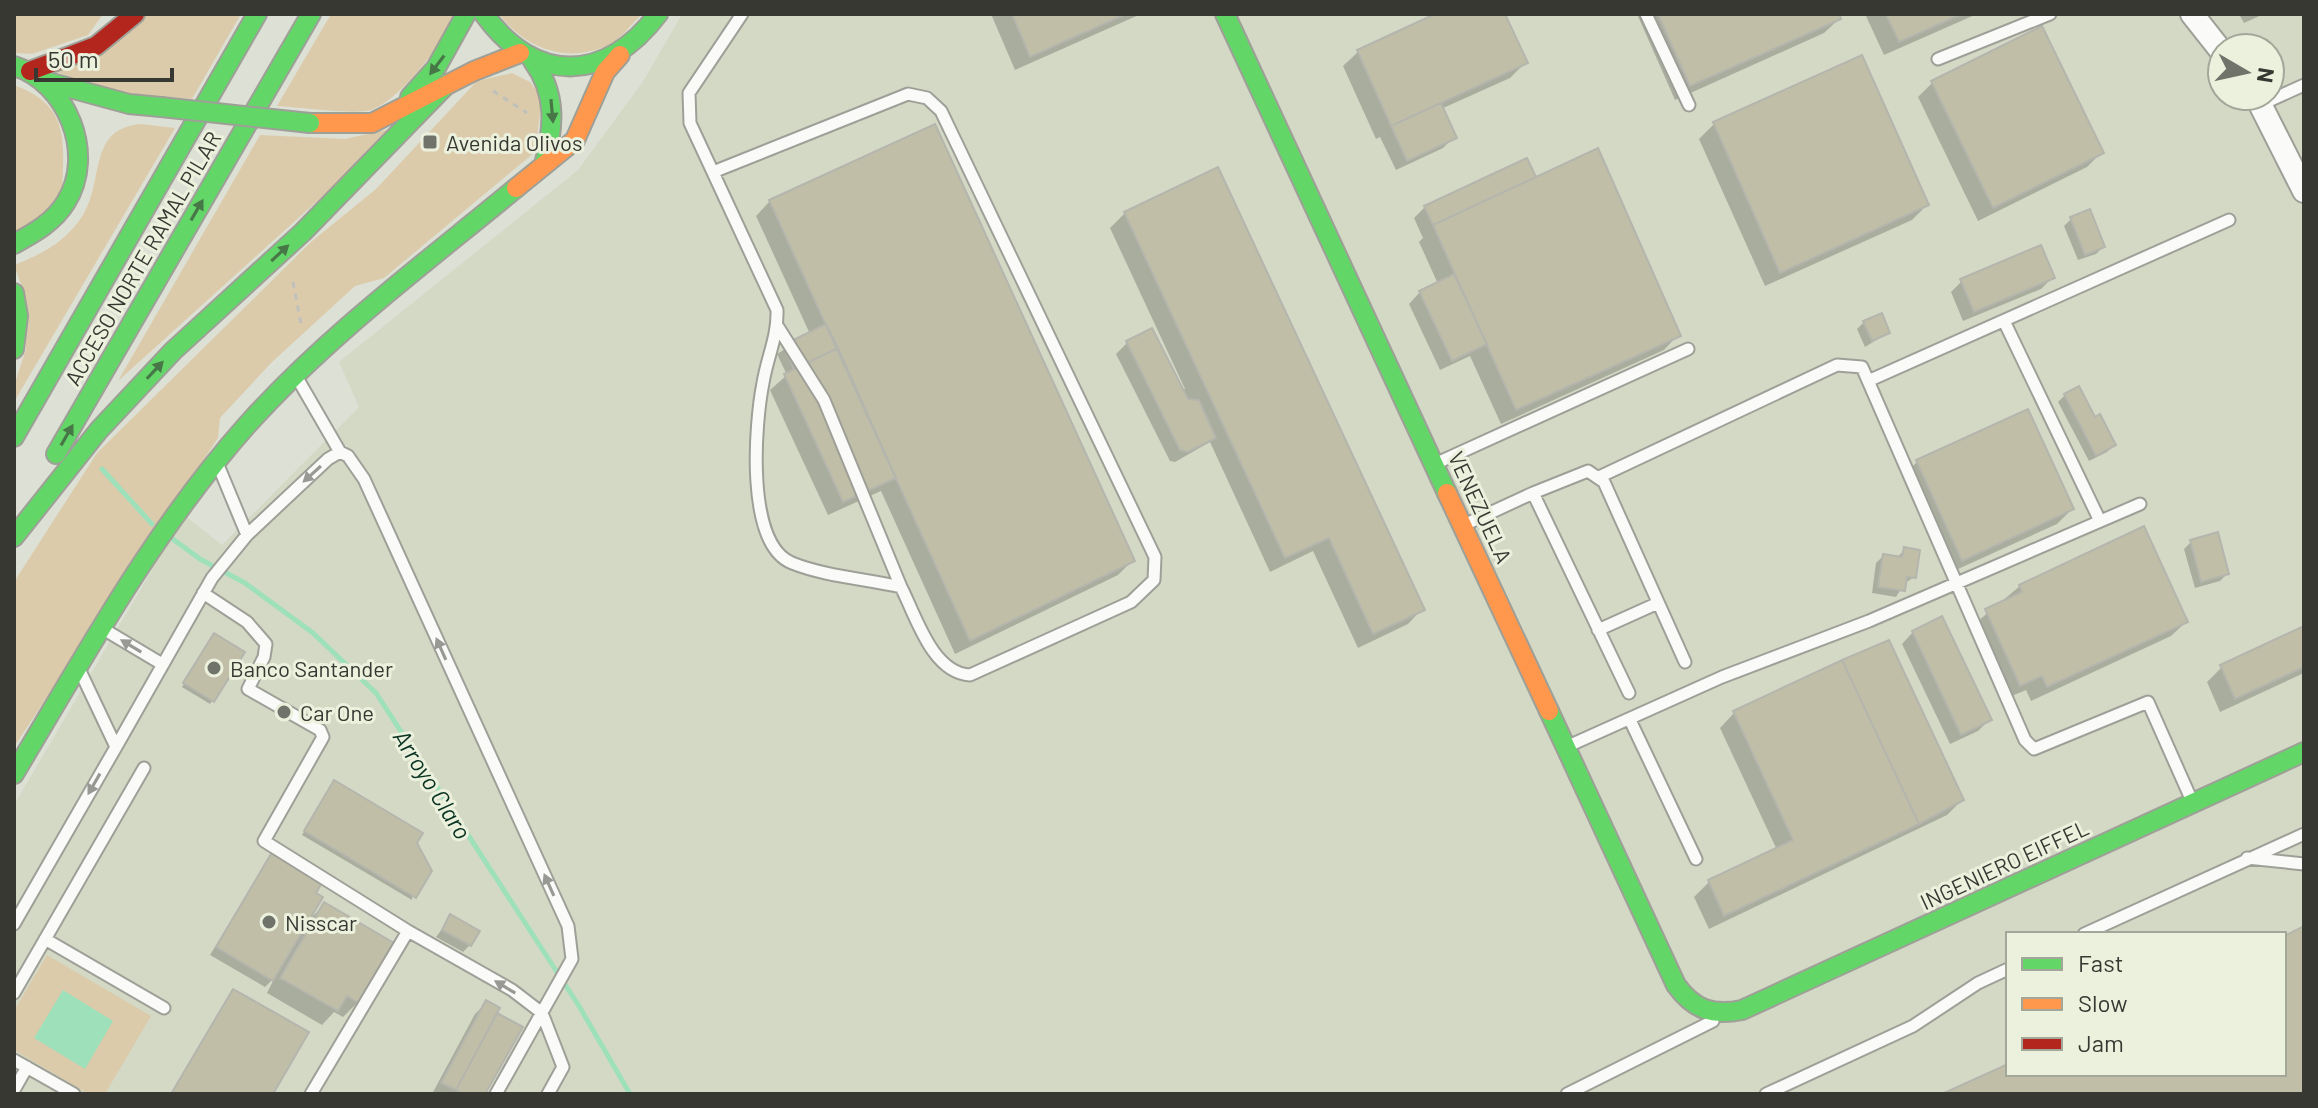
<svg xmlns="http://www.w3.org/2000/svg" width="2318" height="1108" font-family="Barlow,sans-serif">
	<rect width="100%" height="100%" fill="#dde0d5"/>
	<path fill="#d4d9c6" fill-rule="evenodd" d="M682 14H2304V1094H14V805L184 515 222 545 359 407 339 362 578 170 644 80ZM2222 48H2270V96H2222ZM2008 934H2284V1074H2008Z"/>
	<path fill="#dccbab" d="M15 14H103L88 35 32 54 14 53Z
		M148 14H241L192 99 127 94 55 72Z
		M331 14H458C444 41 401 100 371 110 354 115 297 107 277 106Z
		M499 14H642C632 23 622 38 610 44 569 65 525 49 499 14Z
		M512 73 530 82 542 98 535 152 384 278 355 286 271 363 220 418 218 438 14 747V582L97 453 311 242 376 189 477 81Z
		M14 85C73 106 63 145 62 198L14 237Z
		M141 124 175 128 14 402V386L26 349 22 287 14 265C42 254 66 242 83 215 105 179 87 129 141 124Z
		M399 127 118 381 260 135 345 139Z
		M47 955 151 1016 105 1094H88L14 1050V1011Z"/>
	<path fill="#9de0ba" d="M63 990 113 1021 85 1069 34 1038Z"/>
	<path fill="#0003" d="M991 14H1141L1015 70Z
		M1440 14H1503L1525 63 1510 78 1441 109 1454 137 1443 148 1396 170 1380 137 1376 139 1343 66 1358 52Z
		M1637 14H1837L1839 19 1824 33 1675 100Z
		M1865 14H1977L1884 55Z
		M2239 14H2264L2244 23Z
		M1861 58 1927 205 1912 220 1765 286 1699 139 1714 124Z
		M1933 82 2102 152 2087 167 1978 221 1918 97Z
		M1534 180 1678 335 1664 350 1501 424 1470 356 1440 370 1409 304 1420 292 1438 284 1419 242 1423 238 1414 218 1425 207Z
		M770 201 1133 560 1118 575 955 654 881 491 828 515 770 390 787 375 777 354 810 334 756 216Z
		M1125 213 1422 609 1408 624 1358 648 1313 551 1270 572 1210 442 1175 462 1170 461 1116 354 1127 343 1182 391 1185 389 1110 228Z
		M2071 219 2103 247 2096 254 2078 260 2064 226Z
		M2052 278 2041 289 1963 321 1951 292 1962 281Z
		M1864 322 1888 333 1865 347 1857 329Z
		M2065 395 2094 420 2114 445 2107 452 2089 461 2058 402Z
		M1917 462 2072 509 2057 524 1947 574 1902 477Z
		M2191 542 2227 574 2220 581 2195 588 2184 549Z
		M1905 550 1914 577 1904 584 1896 597 1872 593 1876 563 1883 556 1896 558Z
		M2020 586 2186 622 2171 636 2031 701 2026 690 2005 699 1972 626Z
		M2304 628V673L2220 712 2207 682 2222 667Z
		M1913 632 1989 720 1978 731 1950 744 1902 644Z
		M212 639 242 653 210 704 182 687Z
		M1734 713 1962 800 1947 815 1709 929 1694 897 1709 882 1777 850 1720 728Z
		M331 786 414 843 412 900 302 835Z
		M274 851 313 894 307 922 325 904 358 1002 343 1017 334 1012 322 1025 267 993 275 977 265 987 210 955Z
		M451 917 470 945 463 952 436 937Z
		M486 1003 483 1094H432L475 1014Z"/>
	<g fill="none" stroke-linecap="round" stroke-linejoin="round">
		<path stroke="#9de0ba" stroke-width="5" d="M102 469 152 524
			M170 537 200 559 245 583 313 633 376 693 579 1006 630 1094"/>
	</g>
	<path fill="#c1bea8" stroke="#b4b5ad" stroke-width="2" d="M1012 14H1126L1030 57Z
		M1435 14H1505L1528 63 1391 126 1357 50Z
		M1658 14H1839L1841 19 1690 86Z
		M1886 14H1962L1899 42Z
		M2042 26 2104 153 1993 208 1931 81Z
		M1862 55 1929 205 1780 273 1713 122Z
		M1441 103 1457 138 1407 161 1391 126Z
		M935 124 1135 561 970 641 769 200Z
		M1598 148 1681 336 1516 410 1433 225Z
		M1527 158 1536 177 1433 225 1424 206Z
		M1218 167 1425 610 1373 634 1329 538 1285 558 1124 212Z
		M2090 209 2105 247 2085 255 2070 217Z
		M2041 245 2055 278 1974 312 1960 279Z
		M1454 274 1487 344 1452 361 1419 291Z
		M1882 313 1890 333 1872 341 1863 321Z
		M826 324 838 348 794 369 783 345Z
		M1152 328 1188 399 1199 400 1216 438 1188 452 1180 450 1126 341Z
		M838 348 896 478 843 502 784 374Z
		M2079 386 2095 417 2100 414 2116 445 2096 456 2064 394Z
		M2028 409 2074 509 1962 561 1916 460Z
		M2144 526 2188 622 2047 687 2042 676 2020 686 1985 609 2022 592 2019 585Z
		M2218 532 2229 574 2201 582 2190 540Z
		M1904 547 1920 550 1916 578 1907 577 1905 591 1878 587 1883 554 1902 557Z
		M1942 616 1992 720 1961 735 1912 631Z
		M2304 626V667L2235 699 2220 665Z
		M214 633 245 652 214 702 183 683Z
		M1889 640 1964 800 1919 824 1842 660Z
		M1842 660 1919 824 1724 916 1708 880 1793 840 1733 711Z
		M334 780 423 833 417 843 432 871 416 898 304 831Z
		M274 849 324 879 316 893 323 897 273 981 216 947Z
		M324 902 394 943 359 1003 347 996 338 1011 280 978Z
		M450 914 480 931 471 946 442 930Z
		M2304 926V1094H1942L2008 1064V1074H2284V936Z
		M233 989 309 1032 273 1094H171Z
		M486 1000 500 1008 456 1090 441 1083Z
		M497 1013 523 1027 485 1094H462L456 1090Z"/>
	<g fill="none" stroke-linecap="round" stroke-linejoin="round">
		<defs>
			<path id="lane" d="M1646 14 1689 105
				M1938 59 2050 14
				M2262 104 2304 85
				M713 172 908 94 927 98 941 111 1155 557 1154 580 1131 602 970 675C932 673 916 616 901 587 866 579 824 576 792 563 745 544 755 423 763 383 767 358 778 336 777 310L690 123 689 93 742 14
				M2004 321 2100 521
				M778 327 824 400 901 587
				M296 376 340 452
				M1868 381 2229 220
				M1437 463 1688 349
				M218 465 247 535
				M1599 477 1837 365 1862 367 2025 740 2034 749 2148 702 2192 801
				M1533 493 1588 471 1604 482 1685 662
				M1464 525 1533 493 1629 693
				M203 593 247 622 266 644 264 657 248 689 320 730 323 737 264 841 408 931 512 990 542 1013 563 1067 548 1094
				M105 630 162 664
				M1598 630 1658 603
				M1630 720 1696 859
				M116 747 212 578 247 535 328 459 340 452 348 456 364 479 568 926 572 959 496 1094
				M1566 747 1722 677 1869 621 2140 504
				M2247 858 2304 864
				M14 924 116 747 81 673
				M2084 934 2304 834
				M45 939 164 1008
				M14 993 144 768
				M14 1060 74 1094
				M14 1090 27 1067
				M311 1094 408 931
				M1567 1094 1713 1021
				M1766 1094 1913 1026 1978 983 2008 969"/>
			<path id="street" d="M2192 14 2222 52
				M2256 96 2304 191"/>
			<path id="fast" d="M484 14C535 85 606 83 658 14
				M1225 14 1447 493
				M533 61C557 94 554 127 544 165
				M14 66C67 82 96 154 66 202 54 222 34 233 14 244
				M48 82 129 104 161 107
				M410 97 436 68 466 14
				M14 293 18 316 14 349
				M14 437 257 14
				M56 454 311 14
				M14 537 99 430 173 351 303 232 447 84
				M1549 711 1676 985C1694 1010 1713 1016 1742 1010L2304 752
				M14 774C86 654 153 531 247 425 327 336 424 264 516 188"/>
			<path id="slow" d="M310 123H372L474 71 520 53
				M516 188 575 140 605 72 620 55
				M1447 493 1549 711"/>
			<path id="jam" d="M30 71 96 46 135 14"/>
		</defs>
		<use href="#lane" stroke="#9ea098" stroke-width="15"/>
		<use href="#street" stroke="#9ea098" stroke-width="26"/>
		<use href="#fast" stroke="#9ea098" stroke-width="22"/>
		<use href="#slow" stroke="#9ea098" stroke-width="22"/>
		<use href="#jam" stroke="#9ea098" stroke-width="22"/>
		<path stroke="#bfc0bc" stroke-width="3" stroke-dasharray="6 6" stroke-linecap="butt" d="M493 91 527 113
			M293 282 302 329"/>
		<use href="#lane" stroke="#fafaf9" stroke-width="11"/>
		<use href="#street" stroke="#fafaf9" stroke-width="22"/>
		<use href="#fast" stroke="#63d668" stroke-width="18"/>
		<use href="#slow" stroke="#ff974d" stroke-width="18"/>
		<use href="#jam" stroke="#b3261e" stroke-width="18"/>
		<defs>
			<path id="fast-bridge" d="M161 107 310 123"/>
		</defs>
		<use href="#fast-bridge" stroke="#9ea098" stroke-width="22" stroke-linecap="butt"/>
		<use href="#fast-bridge" stroke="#63d668" stroke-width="18"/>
	</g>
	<defs><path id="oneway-solid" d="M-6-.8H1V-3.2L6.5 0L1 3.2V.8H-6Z" transform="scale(2)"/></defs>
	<g fill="#487747">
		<use href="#oneway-solid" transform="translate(437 65) rotate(127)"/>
		<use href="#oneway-solid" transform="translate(552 111) rotate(85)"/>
		<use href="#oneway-solid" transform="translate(197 210) rotate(-60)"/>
		<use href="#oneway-solid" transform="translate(280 253) rotate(-43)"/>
		<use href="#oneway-solid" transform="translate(155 370) rotate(-47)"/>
		<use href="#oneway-solid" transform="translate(67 435) rotate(-60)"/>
	</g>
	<g fill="#989995">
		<use href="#oneway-solid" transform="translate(312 474) rotate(138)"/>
		<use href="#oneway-solid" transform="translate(131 646) rotate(-149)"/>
		<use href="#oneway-solid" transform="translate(441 649) rotate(-114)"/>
		<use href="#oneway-solid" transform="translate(94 784) rotate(120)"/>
		<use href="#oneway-solid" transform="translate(549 885) rotate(-114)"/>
		<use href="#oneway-solid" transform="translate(505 987) rotate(-149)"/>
	</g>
	<g fill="#70736a" stroke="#ecf1de" stroke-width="3">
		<rect x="422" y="134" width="16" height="16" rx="4"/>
		<circle cx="214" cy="668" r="8"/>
		<circle cx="284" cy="712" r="8"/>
		<circle cx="269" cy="922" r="8"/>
	</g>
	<g text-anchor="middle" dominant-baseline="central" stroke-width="6" stroke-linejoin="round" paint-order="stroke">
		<g font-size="22" fill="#363831" stroke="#ecf1de" text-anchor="start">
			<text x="446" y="142">Avenida Olivos</text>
			<text x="230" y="668">Banco Santander</text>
			<text x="300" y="712">Car One</text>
			<text x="285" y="922">Nisscar</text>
		</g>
		<g font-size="22" fill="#363831" stroke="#ecf1de">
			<text transform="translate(142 258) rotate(-60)">ACCESO NORTE RAMAL PILAR</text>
			<text transform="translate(1481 507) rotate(65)">VENEZUELA</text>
			<text transform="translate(2004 864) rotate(-25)">INGENIERO EIFFEL</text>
		</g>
		<g font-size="24" font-style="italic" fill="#093321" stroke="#ecf1de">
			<text transform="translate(433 784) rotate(58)">Arroyo Claro</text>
		</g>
	</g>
	<rect width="2318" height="1108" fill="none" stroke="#363831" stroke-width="32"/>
	<rect x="2006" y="932" width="280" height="144" fill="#ecf1de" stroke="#a3a799" stroke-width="2"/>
	<rect x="2022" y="958" width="40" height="12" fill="#63d668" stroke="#a3a799" stroke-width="2"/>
	<text x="2078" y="972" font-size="24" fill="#363831">Fast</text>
	<rect x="2022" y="998" width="40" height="12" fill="#ff974d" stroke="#a3a799" stroke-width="2"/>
	<text x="2078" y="1012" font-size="24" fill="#363831">Slow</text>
	<rect x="2022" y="1038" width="40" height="12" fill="#b3261e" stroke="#a3a799" stroke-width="2"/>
	<text x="2078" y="1052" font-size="24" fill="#363831">Jam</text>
	<g transform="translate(2246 72) rotate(99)"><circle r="38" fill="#ecf1de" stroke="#a3a799" stroke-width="2"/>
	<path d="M0-6L14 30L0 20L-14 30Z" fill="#70736a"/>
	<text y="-12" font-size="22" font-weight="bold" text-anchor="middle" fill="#363831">N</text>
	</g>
	<path d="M36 68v12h136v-12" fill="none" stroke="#363831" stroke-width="4"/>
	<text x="48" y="68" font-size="24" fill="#363831" stroke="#ecf1de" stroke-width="6" paint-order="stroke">50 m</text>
</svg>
